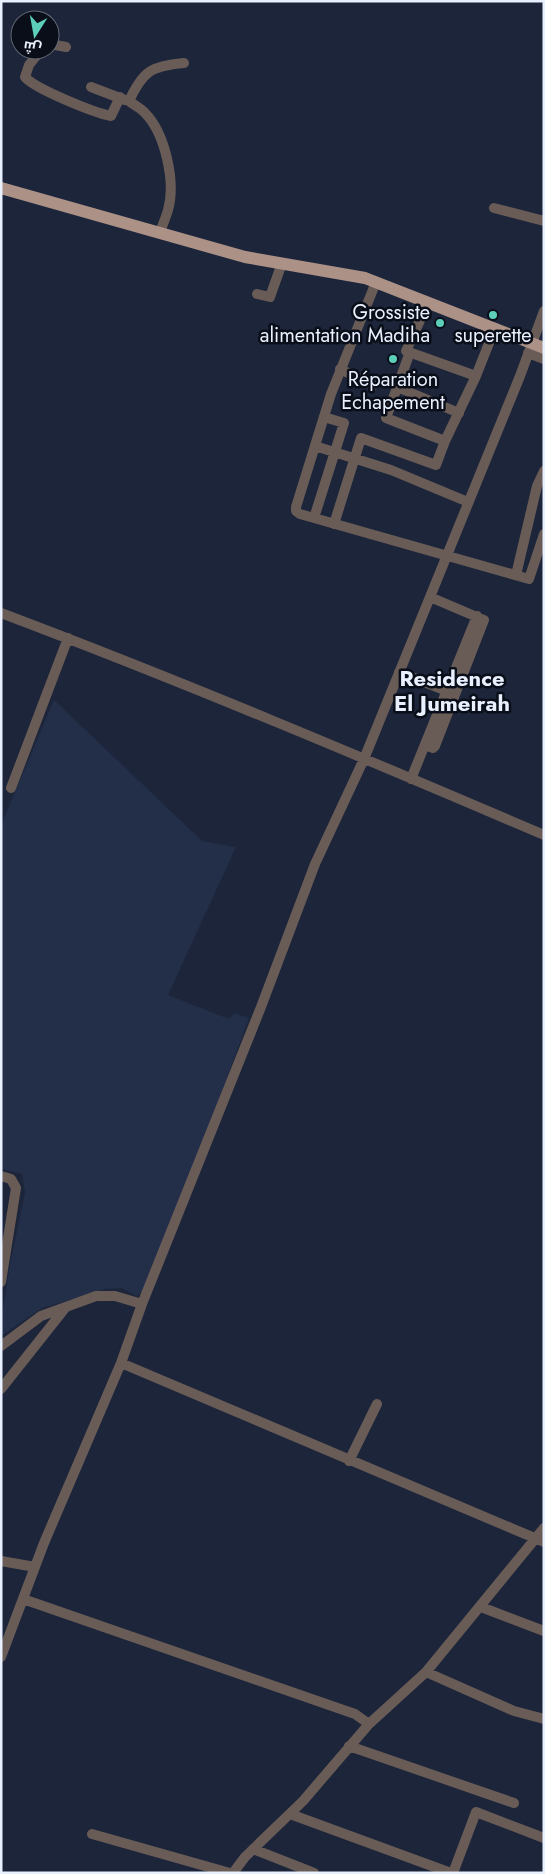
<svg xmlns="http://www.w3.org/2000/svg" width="545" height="1874" font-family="Jost,Cairo,sans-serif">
	<rect width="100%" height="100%" fill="#1c253a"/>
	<path fill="#232e49" d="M54 700 202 841 236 847 168 995 229 1019 234 1013 249 1018 198 1156 142 1292 136 1296 122 1288 106 1289 42 1308 1 1336V1321L10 1264 25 1193 22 1174 1 1169V825Z"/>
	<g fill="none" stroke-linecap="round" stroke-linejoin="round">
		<path stroke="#695c57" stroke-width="10" d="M50 44 66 47
			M41 50 29 65 25 77C35 89 95 113 111 116L120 97
			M91 87 125 100
			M494 208 544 221
			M160 232C163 224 166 217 168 210 176 182 165 133 145 113 141 108 134 105 129 101 143 71 151 66 184 63
			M376 282 331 394 296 507V511L300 514C376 536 453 557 529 579L544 534
			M257 294 270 297 282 263
			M428 303 406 351 476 376
			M410 352 386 418 445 441 476 376 495 328
			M528 353 544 359
			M340 369 373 385
			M397 387 459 413
			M315 446 391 470 468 502
			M314 518 344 423 324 417
			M334 524 361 438 436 465 445 441
			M516 575 537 486 544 471
			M1 613C184 682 364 758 544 835
			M399 672 447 691
			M425 745 433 748 435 746 484 620 430 597
			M411 779 477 616
			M11 788 68 638
			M1 1176 11 1179 16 1188 1 1282
			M1 1346 41 1316 96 1296H115L142 1304
			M121 1363 544 1542
			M1 1389 66 1307
			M349 1461 377 1404
			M1 1561 35 1567
			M23 1599 355 1714 369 1724 303 1801 245 1857 233 1873
			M481 1607 544 1631
			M1 1657 44 1543 121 1363 142 1304 261 1007 315 864 364 759 520 376 544 311
			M426 1672 514 1711 544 1719
			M369 1724 426 1672 544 1528
			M349 1746 514 1803
			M290 1814 451 1873
			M92 1834 230 1873
			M253 1849 314 1873
			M453 1873 476 1812 544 1838"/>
		<path stroke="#ac9187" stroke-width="12" d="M1 188 245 257 365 278 544 348"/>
	</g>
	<g fill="#5cceba" stroke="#0a0e18" stroke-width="2">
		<circle cx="493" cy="315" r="5"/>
		<circle cx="440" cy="323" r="5"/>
		<circle cx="393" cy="359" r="5"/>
	</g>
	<g text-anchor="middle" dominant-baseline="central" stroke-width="5" stroke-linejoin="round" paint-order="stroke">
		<g font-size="20" fill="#e9f0ff" stroke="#0a0e18">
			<text x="430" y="312" text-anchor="end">Grossiste<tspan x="430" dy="23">alimentation Madiha</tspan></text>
			<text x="493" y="335">superette</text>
			<text x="393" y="379">Réparation<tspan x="393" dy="23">Echapement</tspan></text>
		</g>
		<g font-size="22" font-weight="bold" fill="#e9f0ff" stroke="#0a0e18">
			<text x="452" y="678">Residence<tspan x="452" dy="25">El Jumeirah</tspan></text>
		</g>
	</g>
	<rect width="545" height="1874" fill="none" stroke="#e9f0ff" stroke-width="5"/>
	<g transform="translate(35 35) rotate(191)"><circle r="24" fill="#0a0e18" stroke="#636874"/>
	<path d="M0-4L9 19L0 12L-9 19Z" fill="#5cceba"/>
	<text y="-8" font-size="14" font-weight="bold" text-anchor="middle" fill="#e9f0ff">ش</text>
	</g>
</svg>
